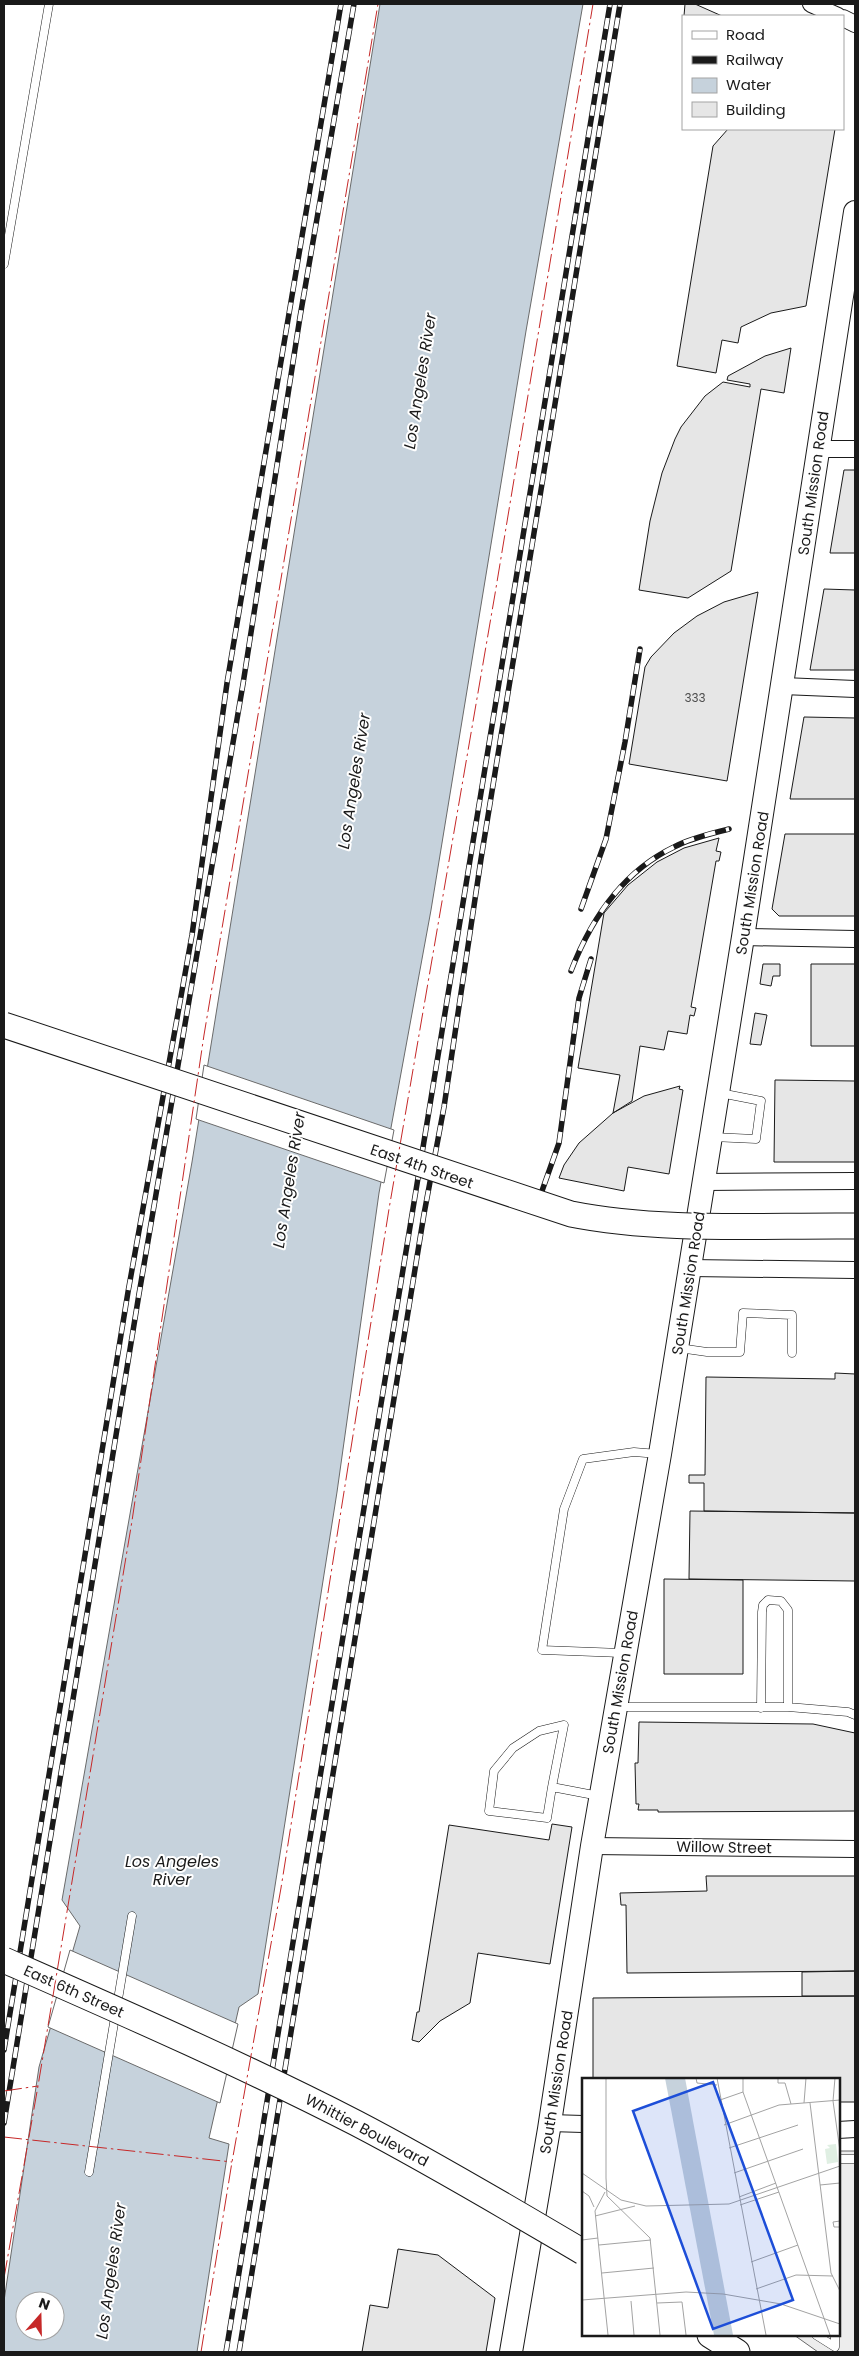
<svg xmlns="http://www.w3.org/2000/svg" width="859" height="2356" font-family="Poppins,sans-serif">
	<rect width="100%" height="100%" fill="#fff"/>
	<path fill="#ededed" stroke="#6a6a6a" d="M838 2151H855V2352H818L794 2335H838Z"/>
	<path fill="#c6d2dc" stroke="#6a6a6a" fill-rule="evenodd" d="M380 4H583L526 331 431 910 379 1193 337 1492 258 1994 239 2007 209 2138 229 2144 197 2352H4V2301L39 2067 80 1926 62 1900 192 1162ZM25 2301H55V2331H25Z"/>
	<path fill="#fff" stroke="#6a6a6a" d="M204 1065 394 1130 384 1183 196 1119Z
		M70 1950 238 2024 220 2103 48 2027Z"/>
	<path fill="#e6e6e6" stroke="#1a1a1a" d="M685 4H695L722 16H684Z
		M728 129H835L806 306 771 313 741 327 738 343 722 340 716 373 677 366 713 146Z
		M791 348 784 393 761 389 731 571 688 598 639 590 650 521 662 473 675 439 681 427 705 396 723 382 750 387V384L727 380 728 376 765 356Z
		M844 470H855V553H830Z
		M824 589 855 590V670H810Z
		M758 592 727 781 629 764 645 667 651 657 674 633 697 616 724 602Z
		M804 717 855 718V799H790Z
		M785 834H855V916H779L772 909Z
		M719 838 716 851 721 852 719 861H716L691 1007 696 1008 694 1016 690 1015 687 1034 668 1031 664 1050 640 1046 632 1101 613 1113 620 1075 578 1068 604 913 628 885 657 862 684 848Z
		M763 964H780V976H773L771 986 760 984Z
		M811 964H855V1046H811Z
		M755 1013 767 1015 761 1045 750 1044Z
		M775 1080 855 1081V1162H774Z
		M680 1086 679 1089 683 1090 669 1174 628 1167 624 1191 559 1178 564 1165 579 1143 613 1113 644 1096Z
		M835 1373 855 1374V1513L704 1511V1483H689V1475H705L706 1377 835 1379Z
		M690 1511 855 1513V1581L689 1579Z
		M664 1579 743 1580V1674H664Z
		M639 1722 813 1724 855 1733V1811L658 1812V1810H638L639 1804H636L635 1763H638Z
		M552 1824 572 1827 550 1964 478 1953 470 2003 440 2021 419 2042 412 2040 417 2012H419L449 1825 549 1840Z
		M706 1876H855V1971L627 1973 626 1905H621L620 1893 707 1891Z
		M855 1971V1996H802V1972Z
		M855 1996V2102H838V2080H593V1998Z
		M398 2249 438 2255 495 2298 486 2352H362L370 2305 388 2308Z"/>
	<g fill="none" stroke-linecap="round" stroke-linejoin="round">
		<defs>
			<path id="lane" d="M4 264 49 4
				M712 1137 756 1139 761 1101 720 1093
				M679 1348 707 1352H740L743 1313 792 1315V1353
				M622 1653 542 1650 564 1509 583 1459 634 1452 658 1454
				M618 1707H788L848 1712 855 1715
				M761 1708 762 1612 763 1605 768 1600 781 1601 788 1610V1707
				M552 1787 547 1818 489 1811 494 1771 513 1748 539 1731 564 1725 552 1787 599 1796
				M838 2159H855
				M89 2172 132 1916
				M816 2335 835 2347V2335"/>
			<path id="street" d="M811 4 838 16
				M843 18 855 24
				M817 449H855
				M783 686 855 689
				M743 937 855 939
				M704 1182 855 1181
				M690 1268 855 1270
				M592 1846 855 1849
				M550 2123 583 2124
				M838 2130 855 2129"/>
			<path id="secondary" d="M511 2352 549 2129 592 1846 660 1454 743 937 855 212"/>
			<path id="primary" d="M710 2335 737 2352"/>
		</defs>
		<use href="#lane" stroke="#1a1a1a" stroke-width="9"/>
		<use href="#street" stroke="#1a1a1a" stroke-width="18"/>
		<use href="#secondary" stroke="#1a1a1a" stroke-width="24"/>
		<use href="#primary" stroke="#1a1a1a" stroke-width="27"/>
		<use href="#lane" stroke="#fff" stroke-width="8"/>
		<use href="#street" stroke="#fff" stroke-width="16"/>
		<use href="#secondary" stroke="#fff" stroke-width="22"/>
		<use href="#primary" stroke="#fff" stroke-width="25"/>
		<defs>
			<path id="rail" d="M581 909 606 839 625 742 640 649
				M571 971C591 919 622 872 674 847 691 838 710 834 729 829
				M537 1205 559 1143 579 998 591 959
				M4 2050 128 1292 192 935 227 683 341 4
				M4 2123 139 1294 243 684 300 317 354 4
				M226 2352 610 4
				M239 2352 424 1214 444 1107 481 859 620 4"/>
		</defs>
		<use href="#rail" stroke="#1a1a1a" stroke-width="5.5"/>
		<use href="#rail" stroke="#fff" stroke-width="4" stroke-dasharray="11" stroke-linecap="butt"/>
		<defs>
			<path id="primary-bridge" d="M4 1025 571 1214C661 1232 763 1225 855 1226
				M4 1960C122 2012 241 2064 356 2123 433 2163 508 2208 583 2252"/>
		</defs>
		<use href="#primary-bridge" stroke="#1a1a1a" stroke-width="27" stroke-linecap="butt"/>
		<use href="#primary-bridge" stroke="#fff" stroke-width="25"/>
		<path stroke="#c62828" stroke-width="1" stroke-dasharray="18 4 2.5 4" stroke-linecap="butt" d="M4 2091 38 2086
			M4 2137 232 2162
			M4 2278 38 2086 132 1521 204 1035 378 4
			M201 2352 232 2162 281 1888 389 1209 495 594 593 4"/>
	</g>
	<g text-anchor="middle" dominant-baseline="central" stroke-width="4" stroke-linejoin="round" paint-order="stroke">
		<g font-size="12" fill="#4d4d4d">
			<text x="695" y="697">333</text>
		</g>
		<g font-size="15" fill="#1a1a1a" stroke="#fff">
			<text transform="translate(813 483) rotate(-82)">South Mission Road</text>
			<text transform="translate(752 883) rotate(-81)">South Mission Road</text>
			<text transform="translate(422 1166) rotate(19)">East 4th Street</text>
			<text transform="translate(688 1283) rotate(-81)">South Mission Road</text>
			<text transform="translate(620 1682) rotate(-80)">South Mission Road</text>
			<text transform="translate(724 1847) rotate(1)">Willow Street</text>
			<text transform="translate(74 1991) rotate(24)">East 6th Street</text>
			<text transform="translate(556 2082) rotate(-81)">South Mission Road</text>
			<text transform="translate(367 2130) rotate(28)">Whittier Boulevard</text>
		</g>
		<g font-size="16" font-style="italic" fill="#1a1a1a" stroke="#fff">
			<text transform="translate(420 381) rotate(-81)">Los Angeles River</text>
			<text transform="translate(354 781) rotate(-81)">Los Angeles River</text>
			<text transform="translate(289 1180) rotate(-81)">Los Angeles River</text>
			<text x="172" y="1861">Los Angeles<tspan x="172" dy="18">River</tspan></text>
			<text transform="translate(111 2271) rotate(-82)">Los Angeles River</text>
		</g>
	</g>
	<g transform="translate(582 2078)">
		<rect width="258" height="258" fill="#fff"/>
		<path d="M254 66 256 84 245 86 243 71 248 70 245 67Z" fill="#e0efe3"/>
		<path d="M83 0H103L151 257H132Z" fill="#c6d2dc"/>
		<path fill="none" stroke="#a3a3a3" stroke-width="1" d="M24 0V100M114 0 115 5 135 7M135 0 184 257M161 0V14L248 257M196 0V5H203L209 26M253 0 251 23 258 73M138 22 161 14M222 25 224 0M228 25 249 195 258 213M142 47 197 27 258 22M147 70 216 47M0 95 39 122 64 128 147 126 258 88M152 95 221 71M24 100 25 118 68 160 78 257M238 107 258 105M0 113 7 118 12 129M23 114 13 133 26 257M157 119 194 105M158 127 197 114M13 138 53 128M258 143 251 144 252 149H258M0 162 16 160M17 167 69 162M169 184 216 167M20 195 72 190M174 211 214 197 251 198M0 222 104 214 141 216 199 226 258 246M49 223 52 257M75 225 100 224 104 257"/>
		<path fill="#1d4ed8" fill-opacity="0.15" stroke="#1d4ed8" stroke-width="2.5" d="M131 4 211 222 131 251 51 33Z"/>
		<rect width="258" height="258" fill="none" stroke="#1a1a1a" stroke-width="2.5"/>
	</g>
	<rect width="859" height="2356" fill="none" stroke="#1a1a1a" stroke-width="10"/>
	<rect x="682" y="15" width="162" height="115" fill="#ffffff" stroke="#a3a3a3"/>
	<rect x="692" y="31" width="25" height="8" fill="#ffffff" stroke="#a3a3a3"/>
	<text x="726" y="40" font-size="15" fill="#1a1a1a">Road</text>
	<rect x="692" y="56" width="25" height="8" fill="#1a1a1a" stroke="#a3a3a3"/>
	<text x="726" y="65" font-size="15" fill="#1a1a1a">Railway</text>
	<rect x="692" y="78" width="25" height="15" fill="#c6d2dc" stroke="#a3a3a3"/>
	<text x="726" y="90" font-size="15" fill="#1a1a1a">Water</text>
	<rect x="692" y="102" width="25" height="15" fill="#e6e6e6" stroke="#a3a3a3"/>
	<text x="726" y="115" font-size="15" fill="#1a1a1a">Building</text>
	<g transform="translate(40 2316) rotate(20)"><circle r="24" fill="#ffffff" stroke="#a3a3a3"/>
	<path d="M0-4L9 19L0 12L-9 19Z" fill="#c62828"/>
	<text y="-8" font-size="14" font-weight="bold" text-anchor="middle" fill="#1a1a1a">N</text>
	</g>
</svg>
